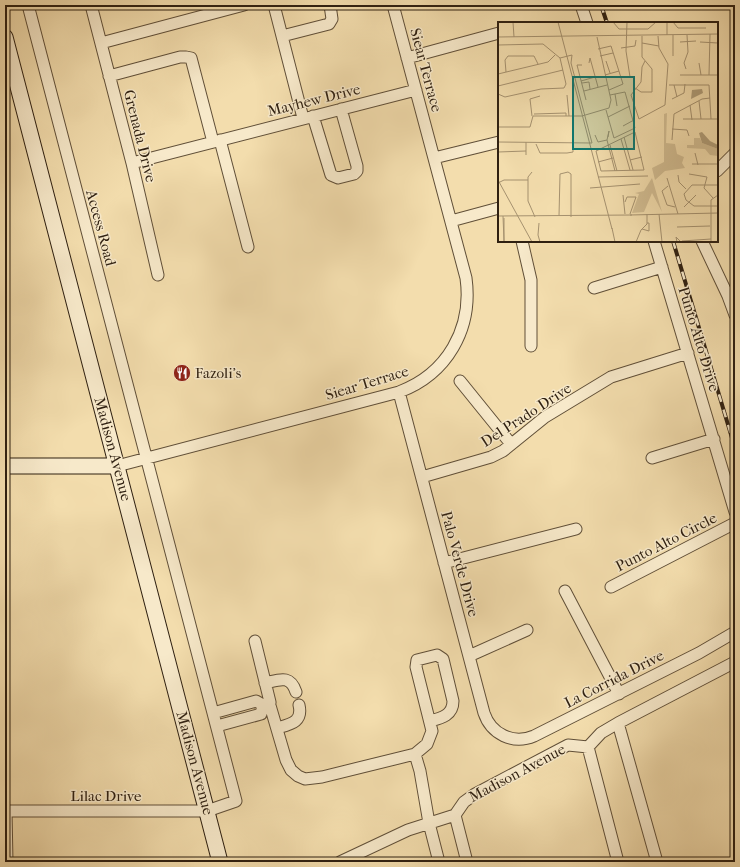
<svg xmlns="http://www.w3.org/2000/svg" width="740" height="867" font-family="'IM FELL French Canon',serif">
	<rect width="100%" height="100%" fill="#f3ddad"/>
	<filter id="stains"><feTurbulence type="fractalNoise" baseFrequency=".005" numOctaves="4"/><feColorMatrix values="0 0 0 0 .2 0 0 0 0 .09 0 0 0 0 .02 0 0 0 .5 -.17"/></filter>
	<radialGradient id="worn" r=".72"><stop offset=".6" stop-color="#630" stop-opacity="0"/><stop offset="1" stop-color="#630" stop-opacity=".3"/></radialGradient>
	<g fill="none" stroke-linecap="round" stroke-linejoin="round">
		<defs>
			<path id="street" d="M91 5 132 163 158 275
				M274 5 303 118
				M581 5 587 23
				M282 36 329 24 332 19 330 5
				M101 43 244 5
				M407 58 499 33
				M109 76 180 57H186L191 58 213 142
				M313 116 331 175 338 178 354 174 357 171V166L341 109
				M220 140 248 247
				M434 158 499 142
				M132 163 416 90
				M717 171 735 153
				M451 221 499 208
				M522 241 531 280V346
				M654 241 735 512
				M702 241 728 296 735 315
				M594 288 662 267
				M460 381 511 444
				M399 392 484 713C491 734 513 745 534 736L699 653 735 632
				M652 458 714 439
				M117 466 399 392C447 374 473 329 466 278L393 5
				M422 477 491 457 503 451 545 417 611 377 688 353
				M444 563 576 529
				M611 587 735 523
				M565 591 619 694
				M469 656 527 630
				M265 683C279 680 290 674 296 692
				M269 702 286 760 291 770 298 776 305 779 322 777 415 754 420 771 429 823 439 862
				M213 713 256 701 263 705 270 702 255 641
				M618 723 657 862
				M217 726 261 714 263 705
				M277 728C291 724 303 722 299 705
				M588 747 618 862
				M415 754 427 744 432 731 416 667 417 660 437 655 443 659 453 701C453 715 442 718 430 721
				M5 811H207L236 801 28 5
				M6 811 7 862
				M455 815 467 862
				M340 862 408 830 455 815 464 802 475 794 568 745 588 747 601 733 618 723 735 662"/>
			<path id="secondary" d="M5 37 220 862
				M5 466H117"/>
		</defs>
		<use href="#street" stroke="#604f38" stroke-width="13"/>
		<use href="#secondary" stroke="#2f2011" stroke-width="17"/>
		<use href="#street" stroke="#f7e9ca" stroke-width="11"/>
		<use href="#secondary" stroke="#f7e9ca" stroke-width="15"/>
		<defs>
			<path id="rail" d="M601 5 607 23
				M673 241 735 448"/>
		</defs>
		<use href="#rail" stroke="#2f2011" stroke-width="4"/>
		<use href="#rail" stroke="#f7e9ca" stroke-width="2.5" stroke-dasharray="8" stroke-linecap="butt"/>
	</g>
	<defs>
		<symbol id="restaurant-disc" viewBox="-11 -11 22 22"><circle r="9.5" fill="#8f2418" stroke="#f7e9ca"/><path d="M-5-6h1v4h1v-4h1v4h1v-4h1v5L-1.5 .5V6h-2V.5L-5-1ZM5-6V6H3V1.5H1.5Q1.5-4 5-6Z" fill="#fff"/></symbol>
	</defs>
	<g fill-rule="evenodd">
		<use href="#restaurant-disc" x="172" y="363" width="20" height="20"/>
	</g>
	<g text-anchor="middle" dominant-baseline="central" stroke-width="3" stroke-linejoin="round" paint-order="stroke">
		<g font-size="15" fill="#2f2011" stroke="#f7e9ca">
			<text transform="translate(426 70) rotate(75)">Siear Terrace</text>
			<text transform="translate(314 100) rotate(-14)">Mayhew Drive</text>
			<text transform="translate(140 136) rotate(76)">Grenada Drive</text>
			<text transform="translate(101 228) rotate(75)">Access Road</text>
			<text transform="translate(699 339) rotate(73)">Punto Alto Drive</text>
			<text transform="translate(367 383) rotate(-17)">Siear Terrace</text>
			<text transform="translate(526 415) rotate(-33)">Del Prado Drive</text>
			<text transform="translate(113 449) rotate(75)">Madison Avenue</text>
			<text transform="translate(666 542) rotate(-27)">Punto Alto Circle</text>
			<text transform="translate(460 564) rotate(75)">Palo Verde Drive</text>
			<text transform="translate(614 679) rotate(-27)">La Corrida Drive</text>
			<text transform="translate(195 763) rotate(75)">Madison Avenue</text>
			<text transform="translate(517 773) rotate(-28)">Madison Avenue</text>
			<text x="106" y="796">Lilac Drive</text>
		</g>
		<g font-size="15" fill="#2f2011" stroke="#f7e9ca" text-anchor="start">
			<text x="195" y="373">Fazoli's</text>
		</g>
	</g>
	<g transform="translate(498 22)">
		<rect width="220" height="220" fill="#f3ddad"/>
		<path d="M169 91 168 121 177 122 179 132 186 135 184 141 187 146 167 149 157 158 154 146 166 140V92ZM196 116H202L204 121 220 127V134L212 133 207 127 189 126V123H196ZM154 156 164 190 154 171 146 190 134 191 141 172 137 171 146 169Z" fill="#d2bd92"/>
		<path d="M194 68 204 67 205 71 193 77ZM204 110 212 119 220 123V127L204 121 201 111Z" fill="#b09d78"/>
		<path fill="none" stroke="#a5916f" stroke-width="1" d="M15 0 16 15M60 0 114 207M115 0 121 7H150L158 0M129 0 128 29 132 55M169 0V13M175 0 180 6H208M0 15 220 12M182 20 198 19M202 20 220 21M144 21 161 24M0 23 45 22 62 36 74 33 73 41 94 121 0 120M123 26 137 24 138 18M100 27 113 24 125 62 111 68M102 34 115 31M175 34V13M108 39 112 51M147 39 144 45 143 60 133 73 141 97 167 83 170 42 161 26 160 14M91 41 92 36 100 65M201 41 203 53M84 43H79L88 78M188 47 186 41 190 30 189 13M8 50 7 38 10 34H36L40 42M0 52 50 40 57 33M107 53 121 49M182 53H220M211 53 212 12M83 59 97 55M84 61 91 60 92 67M171 63H211L213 97M176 63 179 75M0 64 65 48M137 66 143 70H154V47L144 35V14M86 69 109 63M0 72 7 75 43 67 66 66 68 62 62 36M117 72 119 84M69 73 71 94M174 77 186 71 187 62M201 79 203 97M192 83 194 98M108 88 116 116 137 106 127 70 112 73M36 92 68 91V94M34 94 32 77 42 74M110 95 132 84M185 97H220M125 104 136 98M0 105H32L35 94H84L111 86 113 78 99 15M174 107 189 108 191 114M137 110 146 148 103 149 98 129ZM97 113 100 120 109 118 117 149M126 115 135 148M123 117 132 148M109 118 111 109 110 115M174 118 176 92 204 77 212 76M38 122 42 131H69L75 130V122M112 123 119 149M0 130 28 129M197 131 200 143M28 133V120M132 138 144 135M100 140 115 136M194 142H220M34 150 30 155V179L37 195M191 152 209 155M180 153 181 160 188 167M100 155 150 154M209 155 206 166 215 176M169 156 180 192M0 158 34 220M0 161 6 158H30M220 163H194L186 172 188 178 196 184H220M170 164 164 169 169 183 177 185M92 166 142 162M125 173 127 192M127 180 129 175H138L132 192M186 185 198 173M161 192 164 220M213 192V178L220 173M213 192V220M132 193 220 191M0 194 134 193M5 194 6 219M61 194 62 152 70 150 73 152V195M41 201 40 213 42 220M179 205 212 204M114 206 117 220M144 207 151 209V201H149M6 219V196M184 219 213 217M138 220 143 208 149 202V192M179 220 178 215 183 220"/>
		<path fill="#0f766e" fill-opacity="0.15" stroke="#0f766e" stroke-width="2" d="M75 55H136V127H75Z"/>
		<rect width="220" height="220" fill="none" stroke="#2f2011" stroke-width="2"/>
	</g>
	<rect width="740" height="867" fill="none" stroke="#f3ddad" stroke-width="20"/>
	<rect x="6" y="6" width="728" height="855" fill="none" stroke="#2f2011" stroke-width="2"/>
	<rect x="10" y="10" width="720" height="847" fill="none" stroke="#2f2011"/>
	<rect width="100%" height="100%" filter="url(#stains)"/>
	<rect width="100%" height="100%" fill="url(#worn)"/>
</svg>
